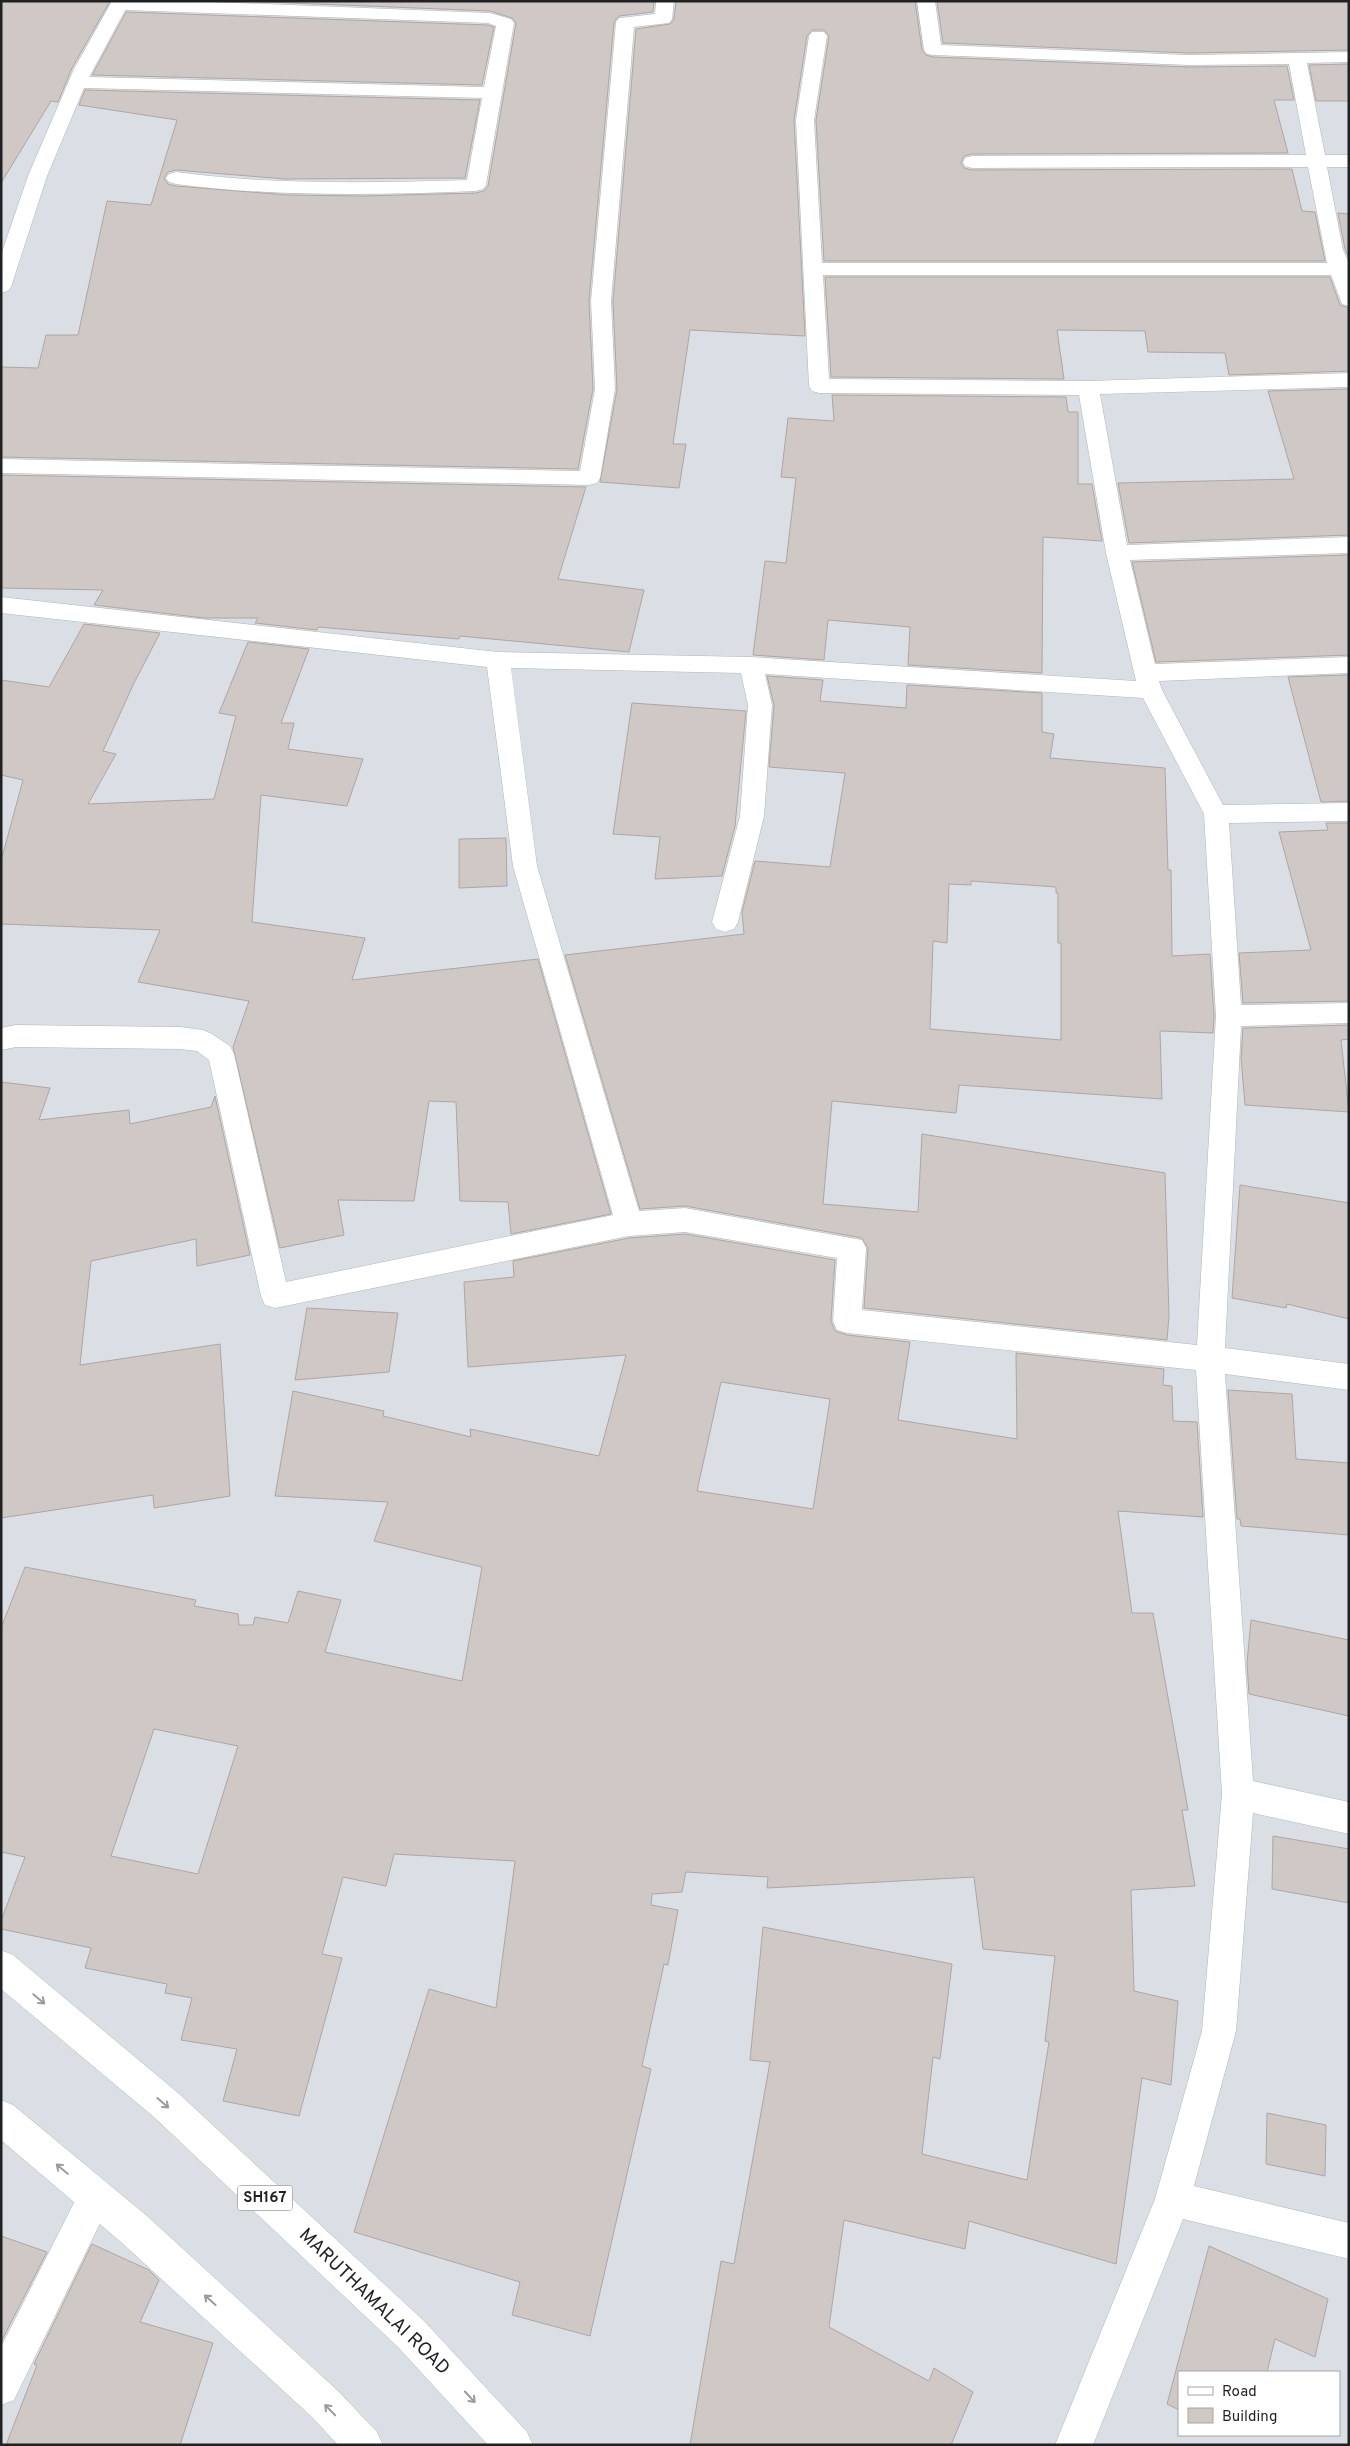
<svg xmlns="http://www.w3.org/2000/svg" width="1350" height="2446" font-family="Overpass,sans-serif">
	<rect width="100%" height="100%" fill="#d9dfe5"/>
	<path fill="#d0c8c5" stroke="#aea6a3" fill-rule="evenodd" d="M1 1H110L72 68 58 102 51 101 1 183Z
		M242 1H654L653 12 619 16 614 22 589 301 593 389 578 469 1 457V367L38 368 46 335H78L107 201 151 205 177 120 79 105 85 90 480 100 465 178 285 179 176 170 168 172 164 178 168 184 176 186 288 195 363 196 476 193 484 191 488 186 516 23 512 18 490 11Z
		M676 1H915L922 50 926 55 933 57 1189 67 1287 66 1294 100H1274L1288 153 972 154 964 156 961 163 964 168 972 170 1292 169 1302 211 1315 212 1325 261H824L816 120 829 36 824 30H812L807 36 794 120 805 336 690 330 673 444H686L679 488 600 482 617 389 613 301 636 29 670 24 674 19Z
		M937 1H1349V50L1189 53 943 43Z
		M126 12 488 25 494 27 482 85 92 75Z
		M1349 64V101H1316L1309 65Z
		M1338 213 1349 214V258L1345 249Z
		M825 277H1330L1340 305 1349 308V371L1229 375 1225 353 1148 352 1145 331 1057 330 1064 379 831 377Z
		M1349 389V535L1129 543 1118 483 1294 479 1268 391Z
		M832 395 1066 397 1068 412H1078V484H1092L1102 541 1043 537 1042 673 908 665 910 627 828 620 824 660 753 655 765 561 786 563 796 478 781 477 788 418 834 421Z
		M1 475 586 487 558 579 644 590 629 652 460 636 459 639 318 627 317 630 255 623 258 618H204L94 605 103 590 1 588Z
		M1349 555V655L1156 662 1132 562Z
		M84 624 160 633 134 683 103 751 116 754 88 804 214 799 236 716 219 713 248 642 309 649 281 723H294L288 749 363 759 347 806 261 795 252 922 365 938 352 980 538 959 611 1214 511 1234 508 1202 460 1201 456 1102 429 1101 414 1201 338 1200 344 1235 280 1248 233 1047 249 1001 138 982 160 930 1 924V861L23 780 1 775V680L49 687Z
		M1349 675V801L1321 802 1288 677Z
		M767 676 823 680 820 701 906 708 907 685 1042 693V732L1054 734 1050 758 1165 768 1168 870H1171L1172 956 1210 954 1214 1016 1213 1033 1160 1031 1162 1099 959 1085 956 1113 832 1101 823 1204 918 1212 922 1134 1165 1173 1169 1316 1167 1340 864 1308 868 1248 862 1238 685 1206 640 1209 565 955 744 934 742 912 755 861 830 867 845 773 769 767 774 705ZM971 881 1056 887V893H1058V943H1061V1040L930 1029 933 941 947 943 949 884 971 885Z
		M632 703 746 711 735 826 722 876 655 879 660 837 613 834Z
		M1326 823H1349V1001L1243 1003 1239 953 1311 950 1279 832 1328 830Z
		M506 838 507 886 459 888V839Z
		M1349 1025V1039L1341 1040 1349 1112 1245 1105 1241 1058 1243 1028Z
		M1 1082 50 1088 39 1120 129 1110 130 1124 211 1107 215 1096 250 1255 197 1266 196 1239 91 1261 80 1365 220 1344 230 1496 154 1508 153 1495 1 1518Z
		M1240 1185 1349 1203V1319L1287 1304 1286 1308 1232 1298Z
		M685 1234 835 1260 831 1321 835 1331 847 1335 910 1342 898 1420 1017 1439 1016 1353 1164 1369 1163 1385 1172 1386 1173 1421 1197 1422 1203 1517 1118 1511 1132 1613H1153L1188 1810H1182L1195 1886 1131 1890 1134 1991 1178 2001 1171 2085 1142 2078 1116 2264 969 2221 965 2249 844 2220 829 2327 929 2381 934 2368 973 2392 951 2445H690L721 2261 734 2264 770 2062 750 2060 763 1927 952 1964 940 2059 933 2057 922 2154 1027 2180 1049 2042 1045 2041 1055 1956 983 1949 974 1877 767 1888 768 1877 686 1872 682 1892 652 1894 651 1905 678 1910 668 1965 664 1964 642 2066 651 2069 590 2336 512 2315 520 2282 354 2232 429 1989 496 2008 515 1861 394 1854 386 1886 343 1877 322 1954 342 1958 299 2116 223 2101 237 2049 181 2040 192 1998 165 1993 167 1984 85 1968 91 1948 1 1929V1921L25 1857 1 1852V1628L25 1567 196 1600 194 1606 238 1614 239 1625H253L255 1617 288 1623 298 1591 341 1600 325 1652 462 1681 482 1567 374 1541 388 1502 275 1496 293 1391 384 1411 383 1416 471 1437 470 1429 599 1456 626 1355 468 1367 464 1282 514 1277 513 1261 629 1238ZM721 1382 830 1399 813 1509 697 1491ZM154 1729 238 1746 198 1874 111 1856Z
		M307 1308 398 1313 389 1372 295 1380Z
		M1228 1390 1292 1394 1296 1459 1349 1463V1535L1241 1526 1240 1519H1237Z
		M1251 1620 1349 1640V1716L1249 1694 1247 1663Z
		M1273 1836 1349 1849V1903L1272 1889Z
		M1267 2113 1326 2125 1325 2176 1266 2164Z
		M1 2236 47 2252 1 2342Z
		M92 2244 149 2270 159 2280 140 2322 213 2343 180 2445H6L37 2365 34 2364Z
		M1209 2246 1328 2299 1315 2357 1275 2339 1267 2372H1179V2410L1167 2404Z"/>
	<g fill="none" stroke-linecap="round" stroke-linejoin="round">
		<defs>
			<path id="minor" d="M112 1H188L490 13 511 19 514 23 486 185 483 189 476 191C376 195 275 197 176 184L169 182 166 178 169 174 176 172C272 185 370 183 467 180L482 98 84 88 47 176 11 287 8 291 1 293V255L28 176 74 69ZM125 10 488 23 496 26 484 87 89 77Z
				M656 1H674L672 19 669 23 634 27 611 301 615 389 600 478 597 483 589 485 1 473V459L580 471 595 389 591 301 616 22 619 18 655 14Z
				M917 1H935L941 45 1189 55 1349 52V62L1307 63 1325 155H1349V167H1327L1343 250 1349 263V306L1342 304 1331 275H823L829 379 1088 381 1349 373V387L1100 394 1127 545 1349 537V553L1130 560 1155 664 1349 657V673L1159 681 1162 690 1223 805 1349 803V821L1229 823 1241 1005 1349 1003V1023L1241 1026 1225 1348 1349 1364V1390L1225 1374 1253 1781 1349 1802V1834L1253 1813 1236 2031 1194 2186 1349 2223V2259L1183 2219 1093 2445H1055L1155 2199 1202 2031 1222 1794 1196 1370 847 1333 837 1330 833 1321 837 1258 685 1232 629 1236 275 1308 265 1305 261 1296 209 1060 197 1051 180 1049 16 1047 1 1050V1028L16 1025 180 1027 203 1030 212 1034 230 1046 234 1054 286 1282 613 1215 513 866 487 667 1 613V597L498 652 751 657 1136 681 1106 553 1079 395 819 393 812 391 809 386 796 120 809 36 812 32H824L827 36 814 120 822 263H1327L1308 167 972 168 965 166 963 162 965 158 972 156 1306 155 1289 64 1189 65 933 55 927 54 924 50ZM511 668 741 673 748 705 740 816 712 922 716 929 725 932 734 929 738 922 764 816 772 705 765 674 1143 698 1204 814 1216 1016 1197 1345 862 1310 866 1248 862 1240 685 1208 639 1211 537 866Z
				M95 2179 107 2185 113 2197 107 2209 14 2400 1 2405V2347L83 2185Z"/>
			<path id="primary" d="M1 1950 13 1955 178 2093 424 2321 527 2432 533 2445H488L398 2347 154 2117 1 1989Z
				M1 2100 13 2105 147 2216 338 2391 377 2432 383 2445H338L312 2417 121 2242 1 2140Z"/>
		</defs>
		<use href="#minor" stroke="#b0b6bc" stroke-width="1"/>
		<use href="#primary" stroke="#b0b6bc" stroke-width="1"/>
		<use href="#minor" fill="#fff" fill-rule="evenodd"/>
		<use href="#primary" fill="#fff" fill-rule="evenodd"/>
	</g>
	<defs><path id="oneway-shaft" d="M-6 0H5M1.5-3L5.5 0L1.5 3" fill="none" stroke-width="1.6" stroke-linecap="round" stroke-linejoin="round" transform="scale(1.25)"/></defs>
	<g stroke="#9a9b9c">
		<use href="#oneway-shaft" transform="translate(39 1999) rotate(40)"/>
		<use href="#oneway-shaft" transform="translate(163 2103) rotate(41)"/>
		<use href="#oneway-shaft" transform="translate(62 2169) rotate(-140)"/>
		<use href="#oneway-shaft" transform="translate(210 2300) rotate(-138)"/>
		<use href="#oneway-shaft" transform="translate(470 2397) rotate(47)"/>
		<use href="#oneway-shaft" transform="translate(330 2410) rotate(-134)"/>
	</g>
	<g text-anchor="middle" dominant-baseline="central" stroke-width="4" stroke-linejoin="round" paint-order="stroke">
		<rect fill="#fff" stroke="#626465" stroke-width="1" x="237.5" y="2185.5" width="55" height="25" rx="4"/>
		<g font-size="15" font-weight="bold" fill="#1f2123">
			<text x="265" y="2198">SH167</text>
		</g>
		<g font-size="19" fill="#1f2123" stroke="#fff">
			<text transform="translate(374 2302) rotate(44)">MARUTHAMALAI ROAD</text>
		</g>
	</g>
	<rect width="1350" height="2446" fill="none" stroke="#1f2123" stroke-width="5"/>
	<rect x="1178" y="2371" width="162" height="65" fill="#ffffff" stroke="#a5a6a7"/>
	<rect x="1188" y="2387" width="25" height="8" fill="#ffffff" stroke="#a5a6a7"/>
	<text x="1222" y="2396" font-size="15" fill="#1f2123">Road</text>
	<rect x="1188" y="2408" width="25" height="15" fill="#d0c8c5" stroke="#a5a6a7"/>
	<text x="1222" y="2421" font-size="15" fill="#1f2123">Building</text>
</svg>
